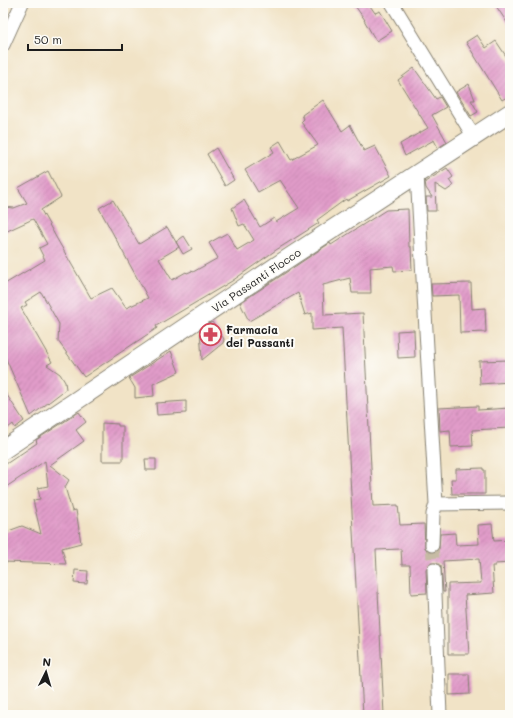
<svg xmlns="http://www.w3.org/2000/svg" width="513" height="718" font-family="Mali,sans-serif">
	<defs>
		<pattern id="building-hatch" width="6" height="6" patternUnits="userSpaceOnUse"><rect width="6" height="6" fill="#e19bc9"/><path d="M-1 1l2-2M0 6l6-6M5 7l2-2" fill="none" stroke="#c085ac"/></pattern>
	</defs>
	<rect width="100%" height="100%" fill="#fdfcf7"/>
	<filter id="ink" filterUnits="userSpaceOnUse"><feTurbulence type="fractalNoise" baseFrequency=".025" numOctaves="2"/><feDisplacementMap in="SourceGraphic" scale="8" xChannelSelector="R" yChannelSelector="G"/><feConvolveMatrix kernelMatrix="1 2 1 2 8 2 1 2 1" color-interpolation-filters="sRGB"/></filter>
	<filter id="wash" filterUnits="userSpaceOnUse"><feTurbulence type="fractalNoise" baseFrequency=".012" numOctaves="4" result="noise"/><feDisplacementMap in="SourceGraphic" scale="16" xChannelSelector="R" yChannelSelector="G"/><feGaussianBlur stdDeviation="0.9" result="paint"/><feColorMatrix in="noise" values="0 0 0 0 0 0 0 0 0 0 0 0 0 0 0 0 0 1.4 0 .05"/><feComposite in="paint" operator="in"/></filter>
	<g filter="url(#wash)">
		<rect width="100%" height="100%" fill="#f1e3c6"/>
		<g id="blocks">
			<path fill="url(#building-hatch)" d="M353 3H368L375 13 380 11 392 31 376 41 364 20H365Z
				M494 3H510V27Z
				M477 35 486 48 496 41 510 62V95L502 100 466 42Z
				M414 68 436 99 440 97 446 107 432 115 447 142 438 148 434 140 405 156 400 144 428 128 398 80Z
				M469 84 475 100H471L478 112 471 116 456 92Z
				M323 100 342 131 350 125 364 151 375 146 391 176 347 201 346 199 317 220 319 223 276 250 232 281 156 326 157 328 84 377 58 341 59 324 41 292 25 302 27 305 21 308 52 362 47 365 60 374 65 382 66 389 31 416 3 352V285L45 260 39 248 47 244 33 219 3 233V207L14 208 27 203 18 188 48 171 61 197 41 210 57 239 91 298 112 288 126 308 148 298 99 208 113 200 139 244 167 227 179 247 159 259 172 280 186 272 187 273 192 271 193 272 218 258 209 243 227 233 237 250 254 240 244 224 239 226 232 208 244 200 260 227 274 218 276 222 299 208 280 180 258 192 245 170 274 152 271 147 280 141 291 160 318 145 301 122 304 119 302 115Z
				M216 148 234 180 225 186 207 154Z
				M447 168 453 177 449 180 453 186 446 191 435 184 436 211H427L426 197H432L426 188 425 182Z
				M408 209 409 247H411L412 270 394 271 393 266 370 268 371 293H352L350 278 323 285 324 315 363 313 373 506 398 505 400 525 424 524 425 548 431 553 439 549 440 534 455 533 456 545 479 544 478 525 492 524 494 541 510 540V563L495 564V566H492L494 593 465 595 469 654H448V584L481 583 479 559 443 561 445 592H443L441 566 437 563H430L426 570 427 593 411 594 410 565H402L401 549 376 550 384 715H363L342 328 312 330V313L305 315 298 293 249 321 240 303 330 243 331 245 386 210Z
				M184 236 192 249 183 254 176 242Z
				M471 283 472 309 485 308 486 332 460 333 459 295 432 296 431 284Z
				M212 322 224 339 223 343 202 360 200 330Z
				M414 330 415 357 398 358 397 331Z
				M171 351 179 372 153 384 154 396 135 398V388L129 378Z
				M510 360V382L480 384 479 361Z
				M3 389 24 421 15 428 13 424 3 432Z
				M186 401V413L157 415 156 403Z
				M478 406V410L510 408V428L472 430 473 446 451 447 450 430 440 431 439 408Z
				M79 412 86 422 76 430 84 441 50 465 69 480 65 487 72 511 76 510 81 543 62 548 66 564 3 562V533L22 526 41 534 33 500 40 499 38 488 48 486 45 461 3 489V466L37 443 36 440Z
				M102 423 118 424V426H123V461H102Z
				M145 459H156V470H146Z
				M483 468V470H485V494H452L451 479H456V469Z
				M75 570 88 571 87 584 74 583Z
				M449 674H469L470 694 449 695Z"/>
		</g>
	</g>
	<g filter="url(#ink)">
		<use href="#blocks" fill-opacity="0" stroke="#868071" stroke-width="1"/>
		<g fill="none" stroke-linecap="round" stroke-linejoin="round">
			<path stroke="#c6bba4" stroke-width="13" stroke-dasharray="13 6" stroke-linecap="butt" d="M432 545 434 570"/>
			<defs>
				<path id="street" d="M392 3 474 137
					M3 45 22 3
					M417 174 436 504 510 503
					M432 545 433 514 436 504
					M434 570 440 715"/>
				<path id="secondary" d="M3 450 284 261 510 113"/>
			</defs>
			<use href="#street" stroke="#868071" stroke-width="15"/>
			<use href="#secondary" stroke="#868071" stroke-width="20"/>
			<use href="#street" stroke="#fff" stroke-width="13"/>
			<use href="#secondary" stroke="#fff" stroke-width="18"/>
		</g>
	</g>
	<defs>
		<symbol id="pharmacy-ring" viewBox="-11 -11 22 22"><circle r="9.5" fill="#fdfcf7" stroke="#d1495b" stroke-width="1.5"/><path d="M-2-6h4v4h4v4h-4v4h-4v-4h-4v-4h4Z" fill="#d1495b"/></symbol>
	</defs>
	<g fill-rule="evenodd">
		<use href="#pharmacy-ring" x="198" y="322" width="25" height="25"/>
	</g>
	<g text-anchor="middle" dominant-baseline="central" stroke-width="4" stroke-linejoin="round" paint-order="stroke">
		<g font-size="11" fill="#1c1c1c" stroke="#fdfcf7">
			<text transform="translate(256 280) rotate(-34)">Via Passanti Flocco</text>
		</g>
		<g font-size="11" font-weight="bold" fill="#1c1c1c" stroke="#fdfcf7" text-anchor="start">
			<text x="226" y="329">Farmacia<tspan x="226" dy="13">dei Passanti</tspan></text>
		</g>
	</g>
	<rect width="513" height="718" fill="none" stroke="#fdfcf7" stroke-width="16"/>
	<g transform="translate(46 672) rotate(5)" stroke="#fdfcf7" stroke-width="3" paint-order="stroke">
	<path d="M0-3L7 15L0 10L-7 15Z" fill="#1c1c1c"/>
	<text y="-6" font-size="11" font-weight="bold" text-anchor="middle" fill="#1c1c1c">N</text>
	</g>
	<path d="M28 44v6h94v-6" fill="none" stroke="#1c1c1c" stroke-width="2"/>
	<text x="34" y="44" font-size="12" fill="#1c1c1c" stroke="#fdfcf7" stroke-width="3" paint-order="stroke">50 m</text>
</svg>
